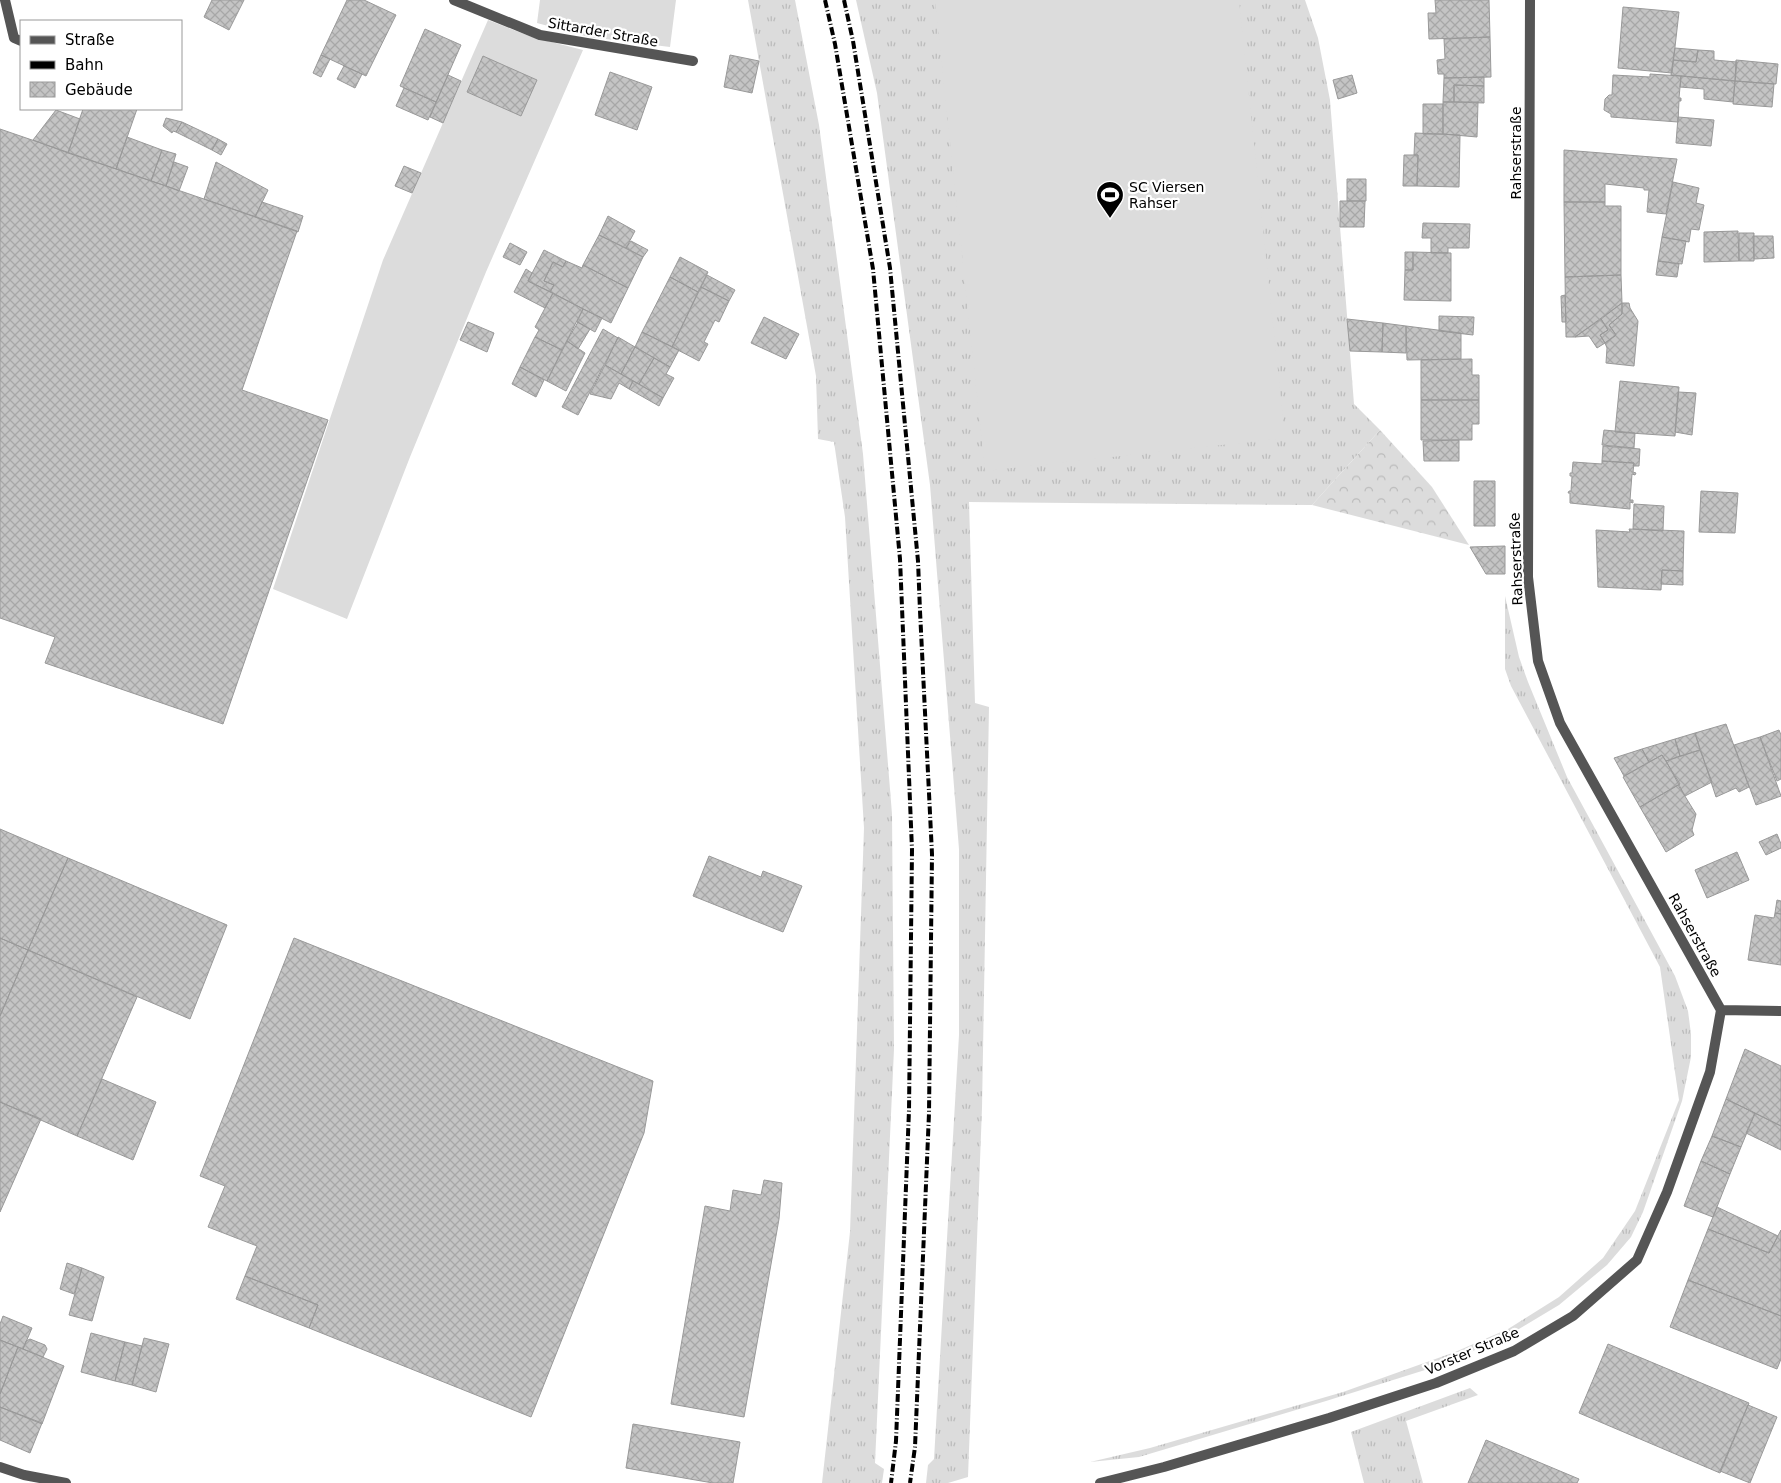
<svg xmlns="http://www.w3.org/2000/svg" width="1781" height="1483" font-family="'DejaVu Sans',sans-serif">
	<defs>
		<pattern id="grass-tufts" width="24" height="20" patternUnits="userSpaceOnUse" patternTransform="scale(1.25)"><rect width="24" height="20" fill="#dcdcdc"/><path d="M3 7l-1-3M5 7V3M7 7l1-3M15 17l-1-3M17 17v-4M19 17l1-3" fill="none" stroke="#bbb"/></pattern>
		<pattern id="forest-crowns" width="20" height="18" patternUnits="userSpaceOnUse" patternTransform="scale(1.25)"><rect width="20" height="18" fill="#dcdcdc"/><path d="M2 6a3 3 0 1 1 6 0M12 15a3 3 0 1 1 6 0" fill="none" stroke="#bbb"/></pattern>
		<pattern id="building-cross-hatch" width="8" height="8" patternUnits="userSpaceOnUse" patternTransform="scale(1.25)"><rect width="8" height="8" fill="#c4c4c4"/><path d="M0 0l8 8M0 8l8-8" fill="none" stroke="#a7a7a7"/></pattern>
	</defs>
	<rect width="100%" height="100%" fill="#fff"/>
	<path fill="url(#grass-tufts)" d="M748 0H795L819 125 863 454 892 814 894 1049 875 1463 884 1469 882 1483H822L850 1232 864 828 845 517 834 442 818 439 816 376Z
		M856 0H1305L1318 38 1330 100 1354 404 1380 430 1312 505 969 502 975 703 989 707 982 1108 968 1477 948 1483H926L928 1465 934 1459 959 1035V849L930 485 877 93Z
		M1505 596 1519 657 1528 682 1567 777 1675 976 1688 1011 1691 1034V1057L1682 1101 1643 1212 1631 1237 1607 1265 1559 1305 1509 1335 1441 1365 1326 1401 1139 1457 1090 1462 1150 1448 1343 1392 1455 1352 1508 1329 1559 1297 1603 1258 1635 1211 1679 1100 1660 967 1511 686 1505 669Z
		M1470 1388 1478 1395 1406 1421 1423 1483H1364L1351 1432Z"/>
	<path fill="url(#forest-crowns)" d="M1380 430 1432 487 1469 545 1312 505Z"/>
	<path fill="#dcdcdc" d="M540 0H676L670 47 589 37 537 23Z
		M935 0H1239L1285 438 985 471Z
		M488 20 532 37 583 50 486 272 410 457 347 619 273 589 383 260Z"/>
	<path fill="url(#building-cross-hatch)" stroke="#999" d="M212 0H244L229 30 204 17Z
		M347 0H364L396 15 366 76 321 55Z
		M1435 0H1489L1490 37 1429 39 1428 13H1436Z
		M1623 7 1679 12 1672 73 1618 68Z
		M425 29 461 45 436 102 400 86Z
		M1490 37 1491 77 1444 78V74H1438L1437 60 1445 59 1444 39Z
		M1675 48 1698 50 1696 62 1673 60Z
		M1698 50 1714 51V60L1737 62 1735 81 1671 75 1673 60 1696 62Z
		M321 55 330 59 321 77 313 73Z
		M730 55 759 61 752 93 724 87Z
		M483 56 537 80 521 116 467 92Z
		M1736 60 1778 64 1776 84 1735 81Z
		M344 66 362 74 355 88 337 79Z
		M610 72 652 87 637 130 595 115Z
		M1650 74 1681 76 1679 98H1681V101H1679L1678 122 1611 117V114L1604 110 1605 99 1609 95H1612L1613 75 1650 77Z
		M448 75 461 81 443 123 430 117Z
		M1352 75 1357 93 1338 99 1333 80Z
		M1681 76 1735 81 1733 102 1704 99V89L1680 87Z
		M1484 77V86L1454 85V102H1443L1444 78Z
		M1735 81 1774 84 1772 107 1733 104Z
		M1454 85 1484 86V103L1454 102Z
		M404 88 436 102 428 120 396 106Z
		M1443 102H1478L1477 137 1443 134Z
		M1423 104H1443V134H1423Z
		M83 109H137L116 169 68 153Z
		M56 110 80 119 68 153 33 140Z
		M1678 117 1714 120 1711 146 1676 143Z
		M166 118 182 122 176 132 173 131 172 133 163 126Z
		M182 122 218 139 212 150 176 132Z
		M0 129 297 231 242 390 328 420 223 724 45 663 55 637 0 618Z
		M1415 133 1460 135 1459 187 1417 186 1418 155H1414Z
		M127 137 162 150 151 181 116 169Z
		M218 139 227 144 221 155 212 150Z
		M162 150 176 154 166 186 151 181Z
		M1564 150 1677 159 1666 214 1647 212 1649 190H1644V188L1605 184V202H1564Z
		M1404 155H1418L1417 186H1403Z
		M174 162 188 167 179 191 166 186Z
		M216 162 268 190 255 217 204 199Z
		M404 166 421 173 412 193 395 186Z
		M1347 179H1366V201H1347Z
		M1673 182 1699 188 1696 203 1704 205 1699 230 1691 229 1689 242 1662 237Z
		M1340 201H1365L1364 227H1340Z
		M262 202 303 216 298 232 255 217Z
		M1564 202H1605V206H1621V275L1565 277Z
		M608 216 635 231 626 248 599 235Z
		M1423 223 1470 224 1469 248H1448V253H1431V238H1422Z
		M1738 231 1739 261 1704 262V232Z
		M1739 233H1754V261H1739Z
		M599 235 643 257 628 288 583 265Z
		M1753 236H1773L1774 258 1754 259Z
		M1662 237 1686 241 1682 264 1658 261Z
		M631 241 648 250 643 257 626 248Z
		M510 243 527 252 520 265 503 257Z
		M544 250 566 261 563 267 553 262 544 281 554 285 550 292 528 281Z
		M1405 252H1413V270H1405Z
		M1413 252 1451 253V301L1404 300 1405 270H1413Z
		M680 257 708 272 698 292 670 277Z
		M566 261 582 268 583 265 628 288 611 323 550 292 554 285 544 281 553 262 563 267Z
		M1658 261 1679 264 1677 277 1656 275Z
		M526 269 532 273 528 281 553 293 545 308 514 292Z
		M707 275 735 290 729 301 701 287Z
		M1621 275 1622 303 1575 337H1566L1565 277Z
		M670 277 698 292 672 347 642 332Z
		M701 287 729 301 719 322 715 320 704 342 708 344 699 361 672 347Z
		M553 293 583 309 562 350 535 337 539 330 535 327Z
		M1565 295 1566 322H1562L1561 296Z
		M1622 303H1629L1630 308 1638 321 1634 366 1606 363 1607 348 1605 343 1616 335 1609 325 1622 314Z
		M1622 303V314L1609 325 1616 335 1605 343 1600 335 1608 330 1601 319Z
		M583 309 602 318 595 332 577 322Z
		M1439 316 1474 317 1473 335 1439 331Z
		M764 317 799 334 786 359 751 343Z
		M1347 319 1383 323 1382 352 1350 351Z
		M1601 319 1608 330 1600 335 1605 343 1597 348 1589 336 1575 337Z
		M468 322 494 333 487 352 460 340Z
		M578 322 590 329 578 349 567 341Z
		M1383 323 1406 326V353L1382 352Z
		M1406 326 1461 333V359L1407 360Z
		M603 329 618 338 578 415 562 407Z
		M642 332 679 350 670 367 635 347Z
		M535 337 562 350 547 381 520 367Z
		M618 337 635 347 621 374 605 365Z
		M567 341 585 353 566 391 547 381Z
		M635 347 654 358 639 384 621 374Z
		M654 358 670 367 666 374 674 378 663 398 639 384Z
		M1472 359V375H1479V400H1421V360Z
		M605 365 633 381 629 389 619 383 611 399 590 394Z
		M520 367 544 380 536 397 512 384Z
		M633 381 663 398 659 406 629 389Z
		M1620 381 1679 387 1675 436 1615 432Z
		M1678 392 1696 393 1692 435 1675 432Z
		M1421 400H1479V424H1472V440H1421Z
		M1604 430 1635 433 1634 448 1602 445Z
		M1459 440V461H1424L1423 441Z
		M1603 446 1640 449 1639 466H1633L1634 463 1602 461Z
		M1602 461 1634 463 1633 472 1636 473 1635 475 1632 474 1630 500H1633V503L1630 502V509L1570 503V493H1568L1569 491H1571L1572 476H1570V473H1572L1573 462 1602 464Z
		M1474 481H1495V526H1474Z
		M1701 491 1738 493 1735 533 1699 532Z
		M1634 504 1664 506 1663 531 1633 529Z
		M1629 529 1684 531 1683 571 1662 570 1661 590 1598 587 1596 530 1630 532Z
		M1505 546V574H1486L1470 547Z
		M1662 570 1683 571V585L1661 584Z
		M1726 724 1749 787 1739 792 1736 788 1716 797 1695 733Z
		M1779 730 1781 735V779L1777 781 1760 737Z
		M1695 733 1700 750 1680 756 1675 739Z
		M1760 737 1781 796 1756 805 1734 745Z
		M1675 739 1680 756 1666 761 1662 755 1649 762 1642 749Z
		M1642 749 1649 762 1624 776 1614 758Z
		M1700 750 1712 782 1685 796 1666 761Z
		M1662 755 1680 784 1640 807 1623 777Z
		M1678 785 1696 814 1692 830 1694 835 1666 852 1640 807Z
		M0 829 68 858 28 950 0 938Z
		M1777 834 1781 844V848L1766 855 1759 842Z
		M1737 852 1749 880 1707 898 1695 870Z
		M709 856 761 877 763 871 802 886 783 932 693 896Z
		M68 858 227 925 190 1019 28 950Z
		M1777 900 1781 901V914L1775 913Z
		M1775 913 1781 914V965L1748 960 1755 915 1774 918Z
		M0 938 28 950 0 1016Z
		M294 938 653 1081 644 1133 531 1417 309 1328 318 1305 245 1276 257 1246 208 1227 225 1186 200 1176Z
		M28 950 137 997 77 1136 0 1102V1016Z
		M1745 1049 1781 1066V1126L1726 1099Z
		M102 1079 156 1102 133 1160 77 1136Z
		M1726 1099 1755 1113 1741 1147 1712 1136Z
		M0 1102 41 1119 0 1212Z
		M1755 1113 1781 1126V1150L1746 1133Z
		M1712 1136 1741 1147 1730 1174 1701 1161Z
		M1701 1161 1730 1174 1713 1217 1684 1206Z
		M764 1180 782 1183 779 1219 744 1417 671 1404 705 1206 730 1211 733 1190 761 1195Z
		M1717 1207 1778 1236 1769 1253 1708 1229Z
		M1708 1229 1769 1253 1781 1230V1316L1688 1280Z
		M67 1263 82 1268 74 1294 60 1289Z
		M82 1268 104 1277 92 1321 69 1315Z
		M245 1276 318 1305 309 1328 236 1299Z
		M1688 1280 1781 1316V1359L1777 1369 1670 1327Z
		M3 1316 32 1328 23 1349 0 1340V1324Z
		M91 1333 125 1342 115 1381 81 1372Z
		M144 1338 169 1344 156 1392 132 1385Z
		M30 1339 45 1345 47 1349 43 1357 23 1349 26 1341Z
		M0 1340 18 1347 0 1394Z
		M125 1342 142 1346 132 1385 115 1381Z
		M1608 1344 1749 1403 1720 1473 1579 1413Z
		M18 1347 64 1366 42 1424 0 1407V1394Z
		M1748 1405 1777 1417 1750 1483 1720 1471Z
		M0 1407 42 1423 30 1453 0 1440Z
		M633 1424 740 1442 733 1483H713L626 1468Z
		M1486 1440 1579 1479 1577 1483H1468Z"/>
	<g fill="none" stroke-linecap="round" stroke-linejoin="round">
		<path stroke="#555" stroke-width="10" d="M5 0 14 38 21 41"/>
		<path stroke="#555" stroke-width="10" d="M454 0 540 35 693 61
			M1530 0 1528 577 1538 661 1560 723 1721 1010
			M1721 1010 1781 1011
			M0 1467 24 1475 66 1483
			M1100 1483 1164 1467 1329 1418 1436 1383 1514 1351 1573 1316 1637 1260 1667 1192 1710 1072 1721 1010"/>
		<path stroke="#000" stroke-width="4" stroke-dasharray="8 2.5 1 2.5" stroke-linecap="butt" d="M825 0 835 44 873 269 900 559 912 850 909 1110 896 1441 891 1483
			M844 0 853 41 890 268 918 561 920 611 932 854 929 1113 915 1447 910 1483"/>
	</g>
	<defs>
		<symbol id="stadium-pin" viewBox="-11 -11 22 30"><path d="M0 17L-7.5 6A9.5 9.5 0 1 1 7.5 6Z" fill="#000" stroke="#fff"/><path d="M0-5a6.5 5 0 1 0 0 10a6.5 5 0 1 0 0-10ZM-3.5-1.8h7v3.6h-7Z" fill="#fff"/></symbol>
	</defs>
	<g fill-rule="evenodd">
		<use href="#stadium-pin" x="1094" y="179" width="32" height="43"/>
	</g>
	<g text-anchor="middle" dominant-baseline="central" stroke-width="4.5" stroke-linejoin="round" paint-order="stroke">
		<g font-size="14" fill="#000" stroke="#fff">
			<text transform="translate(603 32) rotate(10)">Sittarder Straße</text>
			<text transform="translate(1516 153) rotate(-90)">Rahserstraße</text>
			<text transform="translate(1516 559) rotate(-92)">Rahserstraße</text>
			<text transform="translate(1695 935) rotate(61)">Rahserstraße</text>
			<text transform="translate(1472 1351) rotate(-23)">Vorster Straße</text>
		</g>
		<g font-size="14" fill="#000" stroke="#fff" text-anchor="start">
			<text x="1129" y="187">SC Viersen<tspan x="1129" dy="16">Rahser</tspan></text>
		</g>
	</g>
	<rect x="20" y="20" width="162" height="90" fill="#ffffff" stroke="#999999"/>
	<rect x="30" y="36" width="25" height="8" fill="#555555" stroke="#999999"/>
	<text x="65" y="45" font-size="15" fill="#000000">Straße</text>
	<rect x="30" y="61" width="25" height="8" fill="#000000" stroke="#999999"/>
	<text x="65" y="70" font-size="15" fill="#000000">Bahn</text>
	<rect x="30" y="82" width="25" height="15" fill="url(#building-cross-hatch)" stroke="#999999"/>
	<text x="65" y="95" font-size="15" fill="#000000">Gebäude</text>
</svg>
